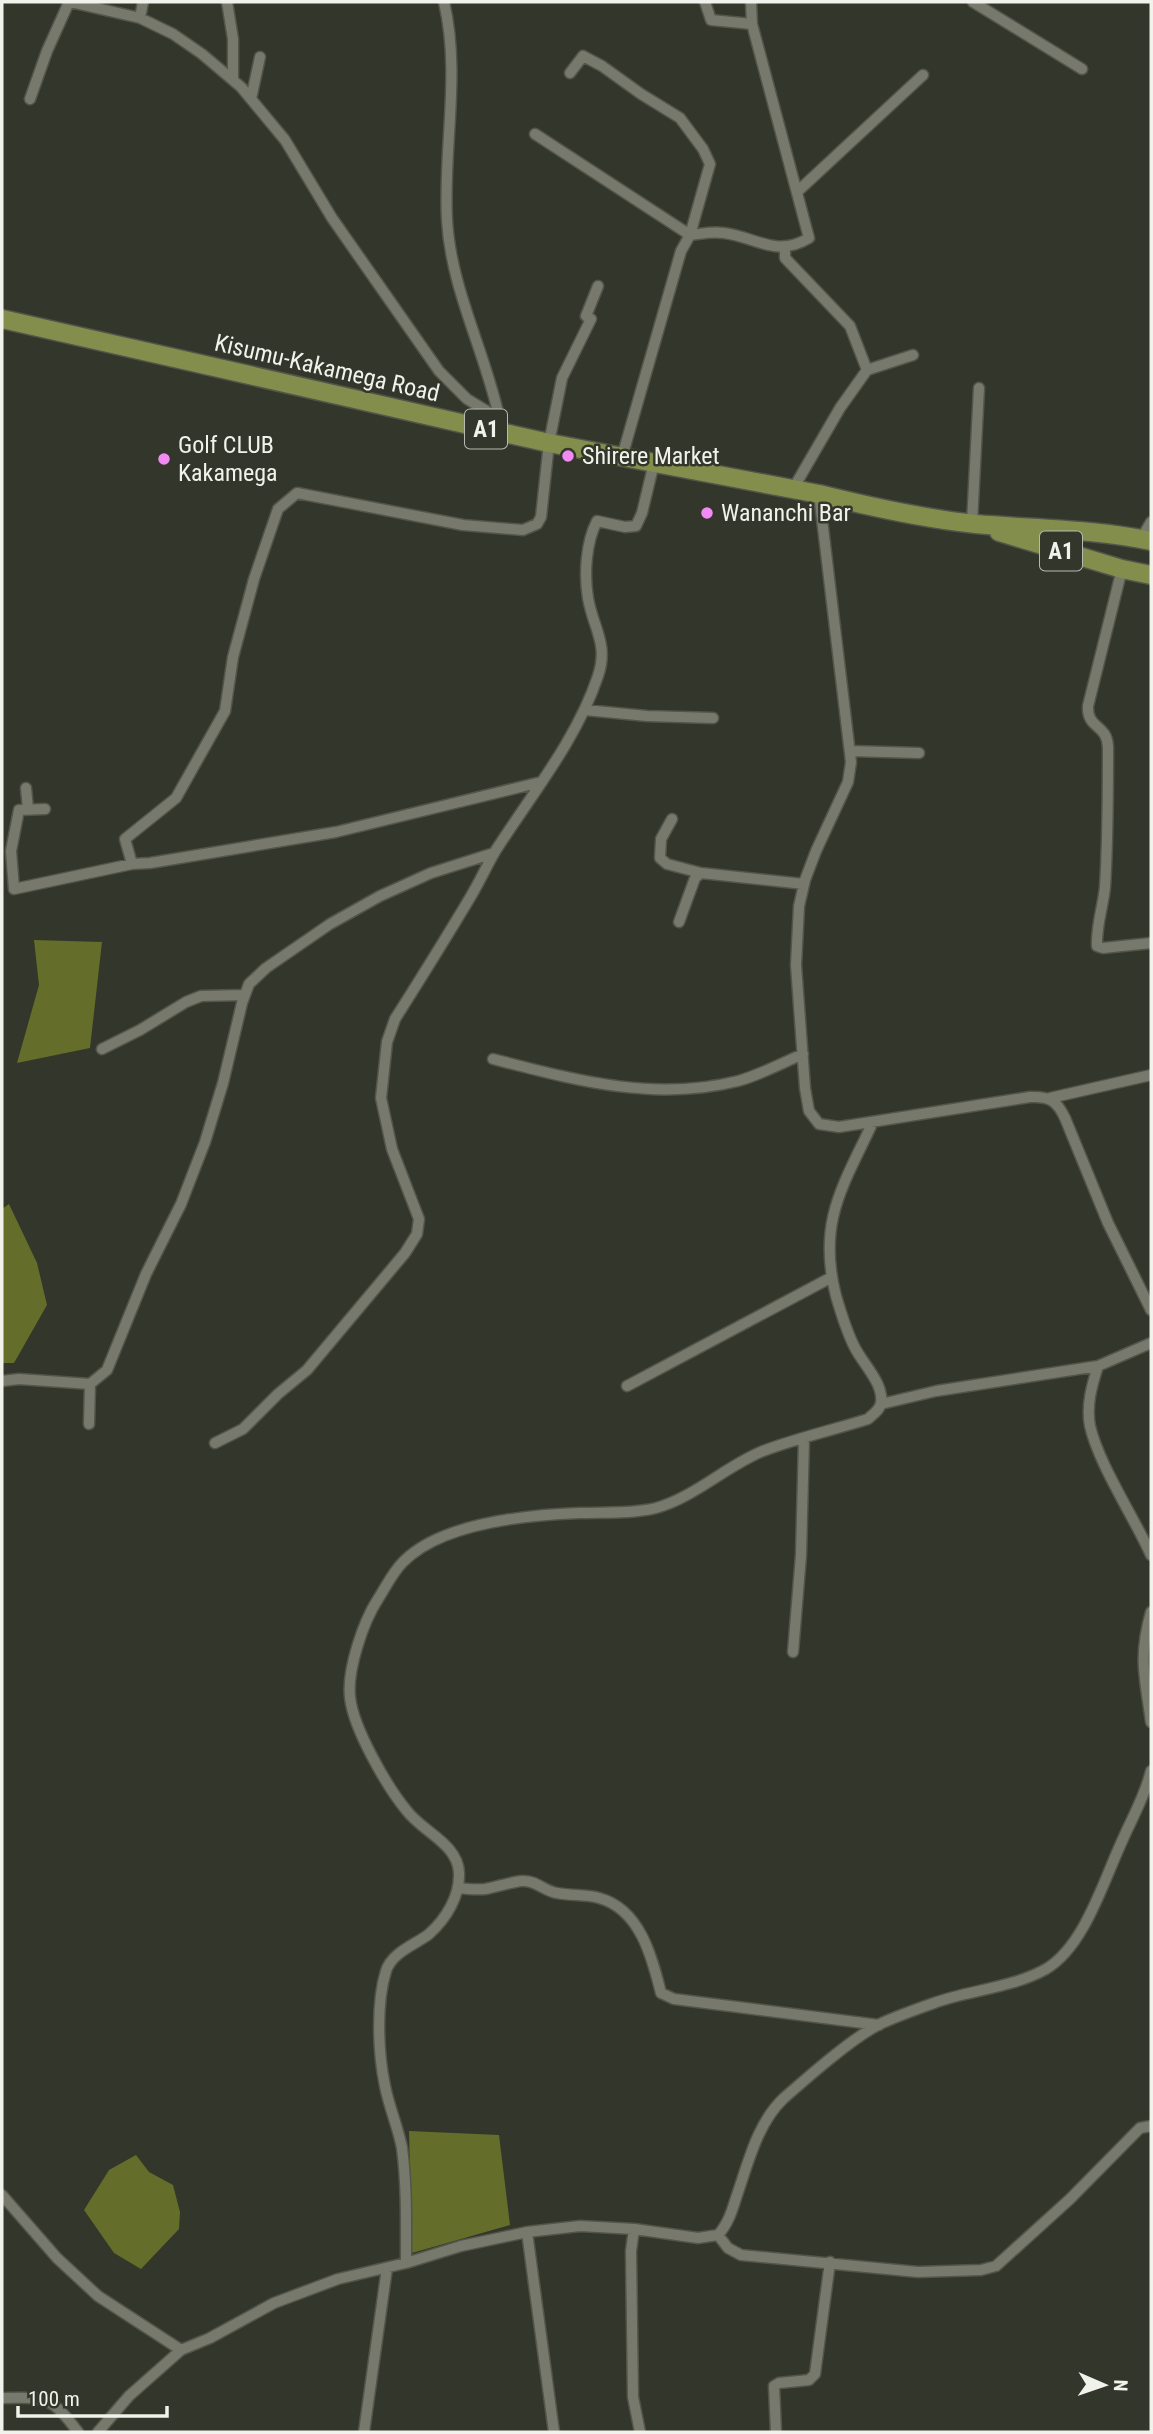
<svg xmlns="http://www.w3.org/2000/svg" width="1153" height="2434" viewBox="0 0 1153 2434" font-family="'Roboto Condensed',sans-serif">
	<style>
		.forest { fill: #646d29 }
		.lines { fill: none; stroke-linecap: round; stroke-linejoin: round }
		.street-casing { stroke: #53544a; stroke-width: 13 }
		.highway-casing { stroke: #53544a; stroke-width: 21 }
		.street { stroke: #76796c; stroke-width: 10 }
		.highway { stroke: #848e4c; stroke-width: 18 }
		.poi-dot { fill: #f28af3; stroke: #33362a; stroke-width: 2.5 }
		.labels { text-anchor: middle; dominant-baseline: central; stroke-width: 5; stroke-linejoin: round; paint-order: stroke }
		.shield { fill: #33362a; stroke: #b8bab1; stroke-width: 2 }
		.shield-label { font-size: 23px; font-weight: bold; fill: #f1f2eb }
		.street-label { font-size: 24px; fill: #f1f2eb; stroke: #33362a }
		.poi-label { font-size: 24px; fill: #f1f2eb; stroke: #33362a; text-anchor: start }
	</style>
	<rect width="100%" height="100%" fill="#33362a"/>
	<!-- forest -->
	<path class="forest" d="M34,940L102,942L90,1048L17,1063L39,985Z
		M9,1204L37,1263L47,1305L14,1363H2V1209Z
		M409,2131L499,2135L510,2225L412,2253Z
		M136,2155L149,2172L173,2185L180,2212L179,2229L141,2269L114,2253L84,2210L109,2170Z"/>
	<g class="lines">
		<defs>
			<path id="street" d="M70,2L140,18L173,34L202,54L241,87L285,140L332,218L439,371L467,399L500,419
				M227,2L233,39V80
				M444,2C461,74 443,147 447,220C451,290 486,353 500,421
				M751,2L752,24
				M973,2L1082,69
				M140,18L143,2
				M30,99L47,51L69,2
				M251,99L260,57
				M535,134L690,235L710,164L703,149L680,118L641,94L602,66L583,56L570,73
				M797,192L923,75
				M785,247V258L850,326L867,370
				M622,457L681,251L690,235C701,234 712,231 724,233C756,237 776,258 809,238L752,24L711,20L705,2
				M793,489L840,408L867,370L913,355
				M819,494L851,762L848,782L816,851L805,880L799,906L796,965L805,1088L809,1111L819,1124L839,1127L1030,1097C1050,1096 1057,1101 1065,1118L1108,1223L1151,1310
				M972,523L979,388
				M1141,539L1151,522
				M1122,569L1088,706C1087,730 1107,723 1108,747C1108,794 1108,840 1105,887C1103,907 1096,926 1097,946L1103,948L1151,943
				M585,710L647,716L713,718
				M851,751L919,753
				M541,782L336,832L150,863L132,864L125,839L176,798L225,711L233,657L254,579L278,509L297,493L463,525L523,530L537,524L541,517L549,443L562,378L591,319L586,316L598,286
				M26,788L28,809
				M45,809L19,810L11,851L14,889L132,864
				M672,819L661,839L660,858L667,864L701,873
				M679,922L695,878L701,873L804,884
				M102,1049L140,1030L186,1002L201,996L245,995
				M493,1059C575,1080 654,1102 738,1081C760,1075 782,1063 803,1054
				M1050,1098L1151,1075
				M1151,1343L1098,1366C1092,1385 1086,1405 1090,1426C1099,1465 1134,1517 1151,1555
				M2,1381L19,1379L90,1384
				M627,1386L832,1277
				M881,1404L936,1391L1098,1366
				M89,1424L90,1384L107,1370L146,1274L181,1204L205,1142L223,1083L242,1003L249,984L266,968L330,924L380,896L431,873L494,853
				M215,1443L243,1429L278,1394L307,1370L405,1253L417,1234L419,1219L392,1149L381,1098L387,1042L395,1019C421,978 446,938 471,896C480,881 487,865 496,850C532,794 577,739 598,676C609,644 593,628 588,598C584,574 586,542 597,521L625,527L636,526L642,513L654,463
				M1151,1612C1138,1658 1145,1677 1151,1722
				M793,1652L801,1555L804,1439
				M458,1888C467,1889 476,1890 485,1889C497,1887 510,1882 522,1881C536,1880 544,1891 557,1893C571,1896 585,1894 599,1898C640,1909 652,1957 661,1993L674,1999L879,2025
				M2,2195L57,2258L98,2296L181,2350
				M634,2229L631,2251L633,2397L640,2432
				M527,2232L554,2432
				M718,2235L728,2248L741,2255L918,2272L981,2270L996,2266L1070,2199L1140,2128L1151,2126
				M406,2263C406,2225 407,2186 402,2148C398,2127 389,2107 385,2086C378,2053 376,2003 386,1971C392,1952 415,1945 429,1934C446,1919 460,1896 459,1873C458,1844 423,1832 407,1811C387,1787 353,1728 350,1697C347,1670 363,1622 378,1599C386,1587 392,1573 403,1562C441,1523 527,1515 579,1513C603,1512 632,1514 656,1508C695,1497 726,1466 763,1451C797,1438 833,1430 868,1419C873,1414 880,1410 881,1403C884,1383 862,1363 854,1346C846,1330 841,1313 836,1296C817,1222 843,1186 873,1122
				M2,2398C46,2397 51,2396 78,2432
				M98,2432L129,2396L181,2350L210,2338L274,2303L338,2279L406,2263L461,2246L527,2232L580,2226L634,2229L698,2238L718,2235C728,2224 732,2211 736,2198C748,2164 757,2123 784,2098C808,2077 852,2038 880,2024C897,2016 917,2009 934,2003C970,1990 1012,1988 1046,1969C1085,1946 1104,1879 1123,1839C1133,1816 1145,1796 1151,1771
				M364,2432L387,2268
				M776,2432L774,2386L779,2383L809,2380L815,2374L830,2262"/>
			<path id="highway" d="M2,319L549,443L819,494C867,506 926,519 976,524C1034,529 1094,529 1151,541
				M999,532L1122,569L1151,575"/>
		</defs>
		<!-- street casing -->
		<use href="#street" class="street-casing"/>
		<!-- highway casing -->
		<use href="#highway" class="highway-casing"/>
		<!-- street -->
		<use href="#street" class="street"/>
		<!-- highway -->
		<use href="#highway" class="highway"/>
	</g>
	<!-- markers -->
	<g class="poi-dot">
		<circle cx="568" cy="456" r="7"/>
		<circle cx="164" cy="459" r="7"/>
		<circle cx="707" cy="513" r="7"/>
	</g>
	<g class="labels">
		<!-- shield labels -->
		<g class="shield">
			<rect x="465" y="409.5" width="42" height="39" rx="5"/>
			<rect x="1040" y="531.5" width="42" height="39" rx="5"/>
		</g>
		<g class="shield-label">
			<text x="486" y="429">A1</text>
			<text x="1061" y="551">A1</text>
		</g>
		<!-- street labels -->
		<g class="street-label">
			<text transform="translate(327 368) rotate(13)">Kisumu-Kakamega Road</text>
		</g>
		<!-- poi labels -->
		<g class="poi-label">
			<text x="178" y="445">Golf CLUB<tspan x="178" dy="28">Kakamega</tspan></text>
			<text x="582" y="456">Shirere Market</text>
			<text x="721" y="513">Wananchi Bar</text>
		</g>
	</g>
	<!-- border -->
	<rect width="1153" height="2434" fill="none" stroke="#f1f2eb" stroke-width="7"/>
	<!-- north arrow -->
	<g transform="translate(1104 2385) rotate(92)" stroke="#33362a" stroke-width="5" paint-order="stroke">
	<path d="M0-5L12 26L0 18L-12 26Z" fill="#f1f2eb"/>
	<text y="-10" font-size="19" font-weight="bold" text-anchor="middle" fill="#f1f2eb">N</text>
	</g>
	<!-- scale -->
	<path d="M18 2406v10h149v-10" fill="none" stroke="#f1f2eb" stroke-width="3.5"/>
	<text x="28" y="2406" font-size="21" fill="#f1f2eb" stroke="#33362a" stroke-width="5" paint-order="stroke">100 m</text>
</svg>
